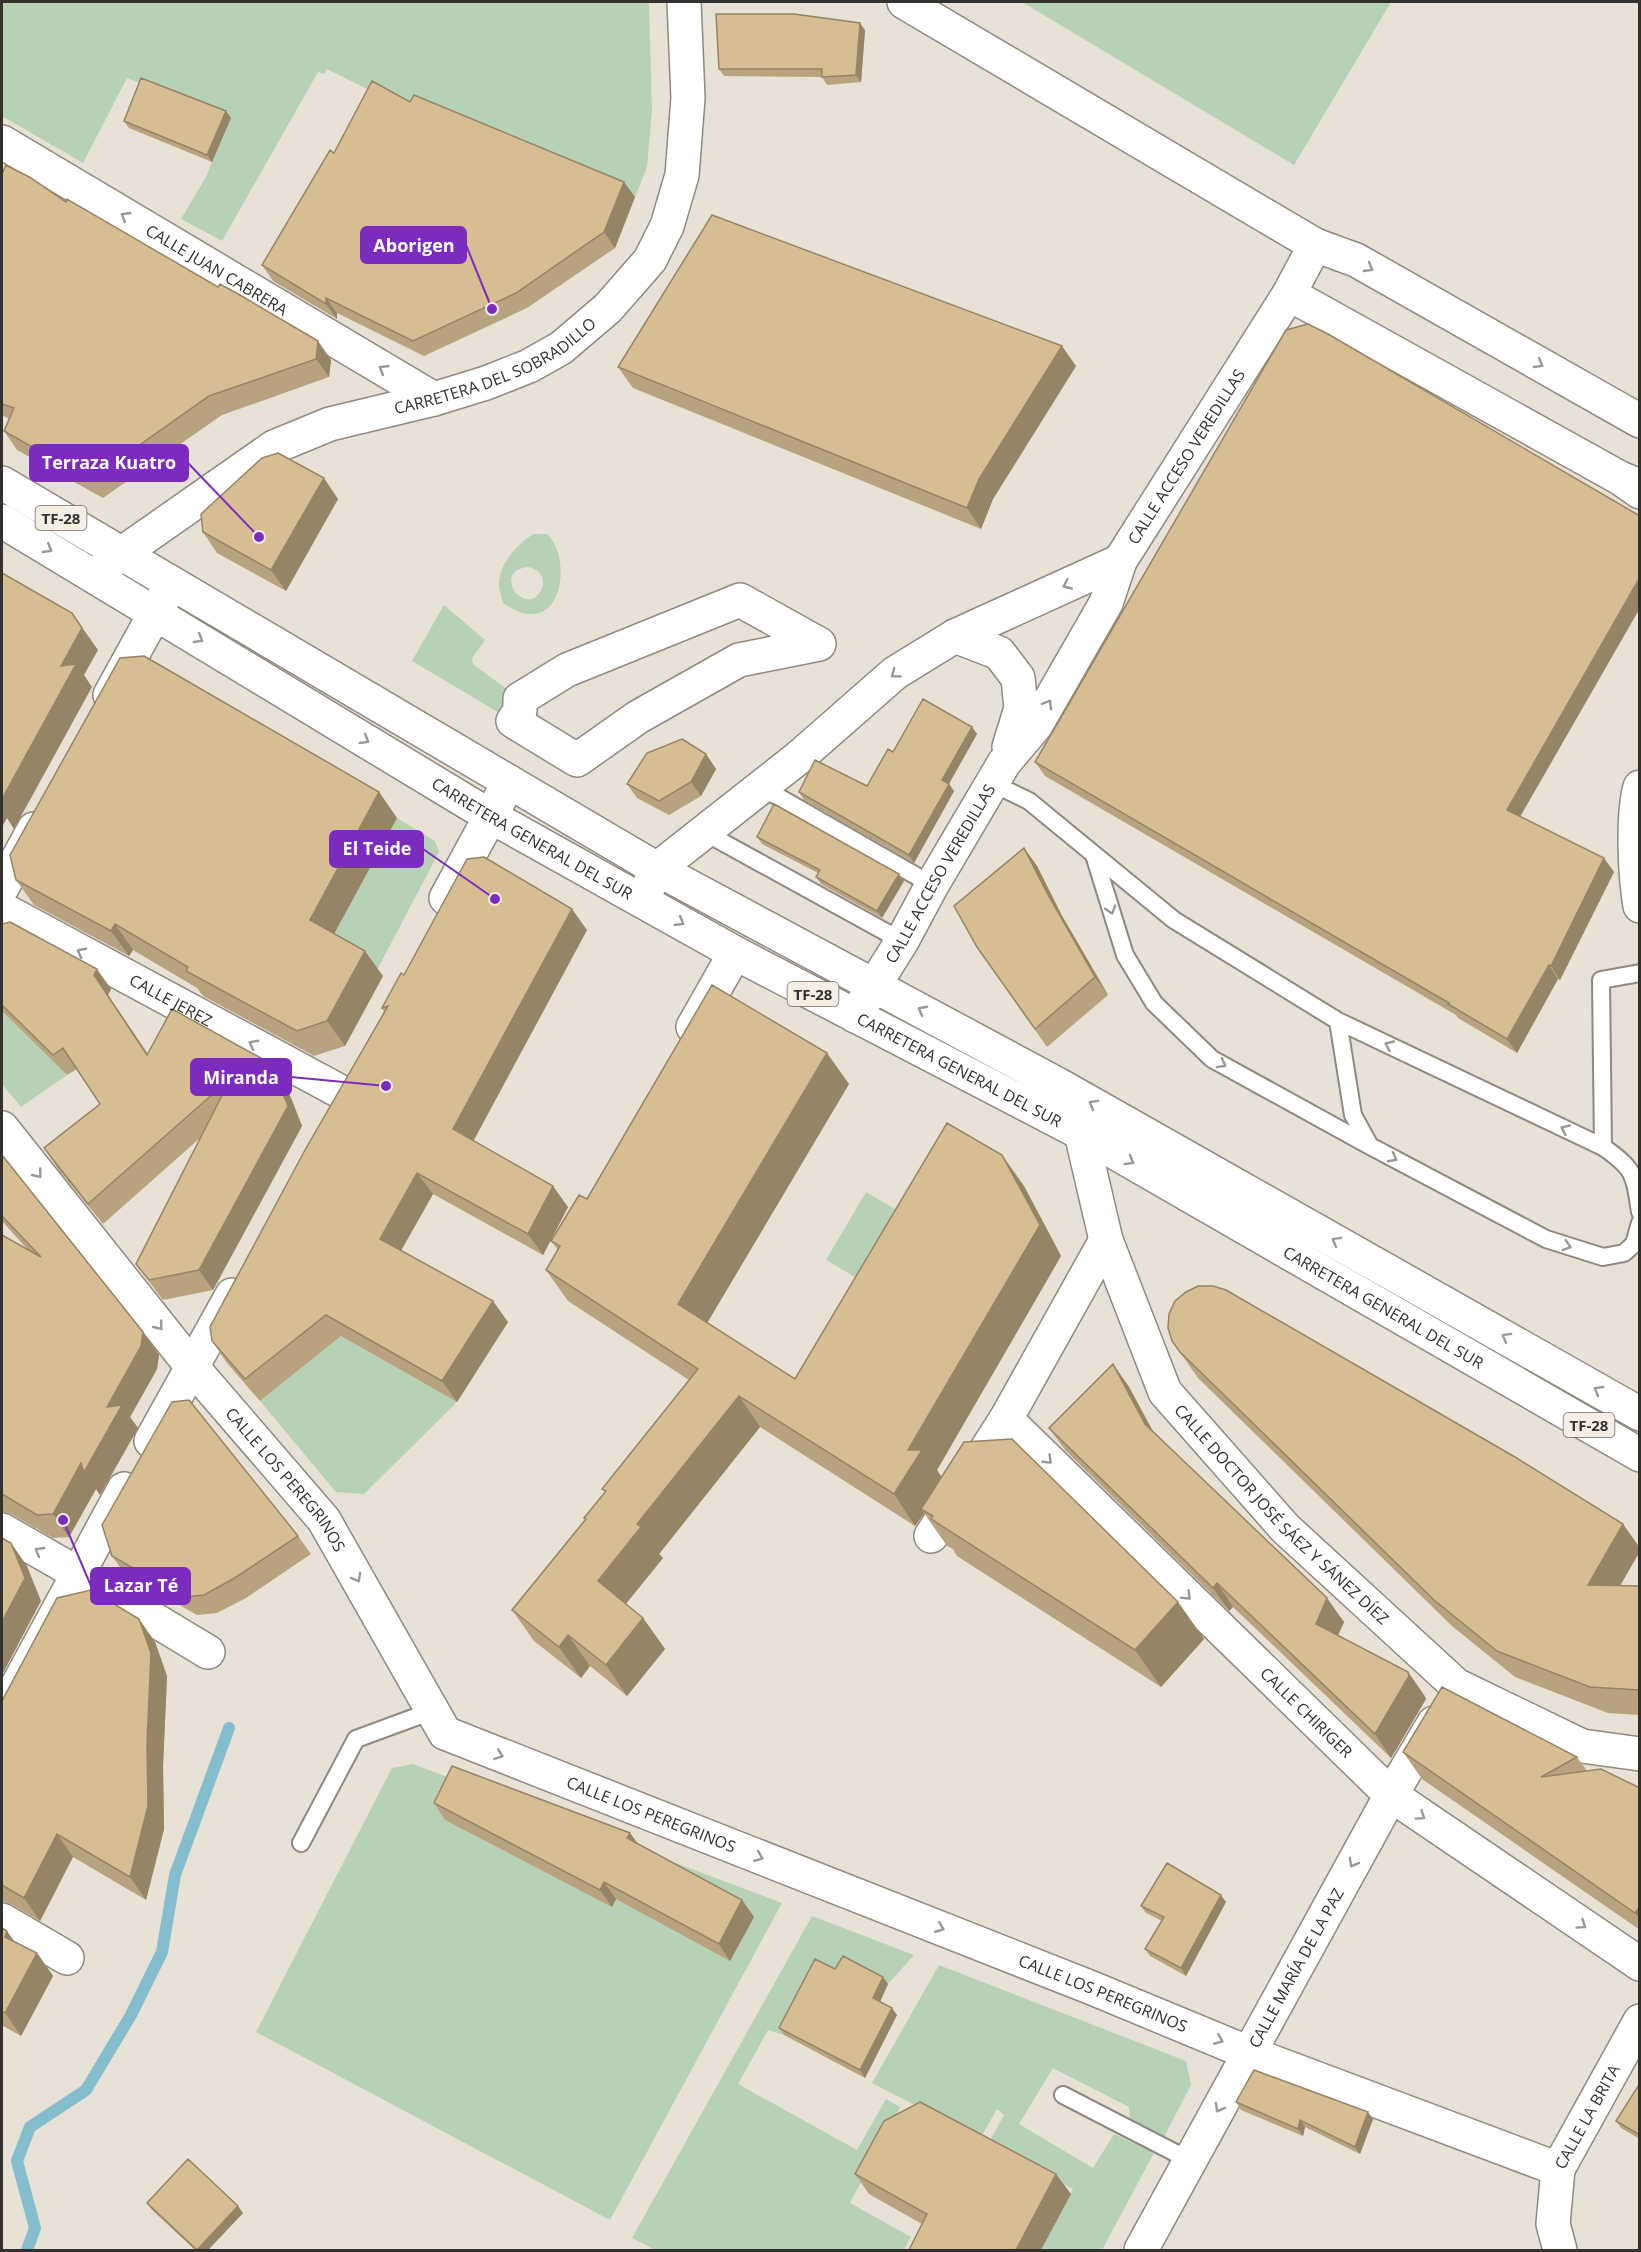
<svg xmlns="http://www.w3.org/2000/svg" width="1641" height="2252" viewBox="0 0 1641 2252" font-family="'Open Sans',sans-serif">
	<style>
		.green { fill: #b7d1b7; fill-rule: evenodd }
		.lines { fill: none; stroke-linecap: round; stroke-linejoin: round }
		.stream { stroke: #84bece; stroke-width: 12 }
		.lane-casing { stroke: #8f897f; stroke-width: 20 }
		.street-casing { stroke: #8f897f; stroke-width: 36 }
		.secondary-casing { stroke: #8f897f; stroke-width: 36 }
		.primary-casing { stroke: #8f897f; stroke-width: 36 }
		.highway-casing { stroke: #8f897f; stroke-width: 36 }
		.lane { stroke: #fff; stroke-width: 16 }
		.street { stroke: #fff; stroke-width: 33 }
		.secondary { stroke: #fff; stroke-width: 33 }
		.primary { stroke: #fff; stroke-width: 33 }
		.highway { stroke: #fff; stroke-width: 33 }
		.wall { fill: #b9a37e }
		.shaded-wall { fill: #968466 }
		.building { fill: #d7bd92; stroke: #968466; stroke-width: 1.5 }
		.oneway { stroke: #999896 }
		.labels { text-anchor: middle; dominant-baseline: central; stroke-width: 6; stroke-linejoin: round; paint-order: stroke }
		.shield { fill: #f4eee3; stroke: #6d6a64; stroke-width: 1.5 }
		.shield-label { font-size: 15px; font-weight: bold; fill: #33312d }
		.street-label { font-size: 16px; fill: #33312d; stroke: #f4eee3 }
		.leader { fill: none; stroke: #7b2cbf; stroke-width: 2 }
		.callout-dot { fill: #7b2cbf; stroke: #f4eee3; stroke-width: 2 }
		.callout { fill: #7b2cbf; stroke: #7b2cbf; stroke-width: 2 }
		.callout-label { font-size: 18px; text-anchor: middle; font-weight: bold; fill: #fff }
	</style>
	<rect width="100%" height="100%" fill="#e7e1d6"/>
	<!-- green -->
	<path class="green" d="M2,2H649L652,110L647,167L635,197L383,97L327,69L324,74L318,72L222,241L181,219L206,177L230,118L127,78L83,163L2,116Z
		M1022,2H1391L1294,165Z
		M533,534H547C574,558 562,645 503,603C502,597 499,590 499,584C500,562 517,545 533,534ZM528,567C540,569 548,581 540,592C524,617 491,571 528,567Z
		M444,605L485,640L472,658L473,664L520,699L513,721L412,661Z
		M397,818L435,841L439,852L376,972L328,945Z
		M2,1011L67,1075L21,1107L2,1084Z
		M866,1192L914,1220L875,1289L826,1260Z
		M341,1336L457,1402L364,1494L336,1492L260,1401Z
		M413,1764L782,1903L610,2220L256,2032L392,1768Z
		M812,1916L914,1955L888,1984L848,1963L840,1976L820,1966L784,2035L768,2030L738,2084L857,2150L886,2099L900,2107L850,2203L911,2237L904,2250H655L632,2238Z
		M939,1965L1186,2061L1191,2085L1164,2137L1130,2120L1129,2107L1053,2068L1019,2124L1093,2168L1114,2134L1154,2153L1102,2250H1041L1073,2189L988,2144L1004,2115L997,2109L980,2139L872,2083Z"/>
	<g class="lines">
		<!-- stream -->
		<path class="stream" d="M27,2250L35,2228L17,2161L30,2127L86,2090L131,2015L162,1952L175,1875L229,1728"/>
		<defs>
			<path id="lane" d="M992,783L1029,801L1174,920L1338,1021L1603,1147C1635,1169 1634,1174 1640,1212
				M761,787L932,885
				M704,832L902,941
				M1094,855L1125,955L1154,1003L1212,1059L1370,1146L1546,1239L1603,1257L1624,1253L1634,1244L1640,1223
				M1338,1021L1353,1115L1370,1146
				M1603,1147L1601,980L1640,973
				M301,1843L356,1739L432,1711
				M1063,2095L1191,2161"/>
			<g id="street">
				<path d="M904,2L1315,245L1356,260L1640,421"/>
				<path id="s1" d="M2,142L434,399"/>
				<path d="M1289,294L1620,478L1640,492"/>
				<path d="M740,600L819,644L739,660L638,717L577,760L513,721L520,711V699L567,670Z"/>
				<path d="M955,636L999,653L1018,678L1021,708L1009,747"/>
				<path d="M110,695L169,588"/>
				<path d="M1640,787C1632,816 1635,876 1640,906"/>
				<path d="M2,888L34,829"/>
				<path d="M446,898L509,782"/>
				<path d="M642,900L657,869L798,758L895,673L955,636L1120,561"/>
				<path id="s2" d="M2,909L341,1092"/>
				<path id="s3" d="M855,1016L902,941L932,885L1004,763L1036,725L1106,603L1120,561L1289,294L1315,245"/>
				<path d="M693,1027L735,953"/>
				<path id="s4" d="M2,1128L193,1368L324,1520L445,1733L1092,1988L1249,2053L1558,2169"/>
				<path id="s5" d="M1081,1133L1106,1240L1165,1392L1285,1528L1456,1685L1582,1746L1640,1754"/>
				<path id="s6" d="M1006,1419L1391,1795L1640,1964"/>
				<path d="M151,1441L232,1295"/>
				<path d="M2,1530L77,1573L208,1652"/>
				<path d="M931,1536L1006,1419L1106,1240"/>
				<path d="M2,1714L124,1489"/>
				<path d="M2,1920L67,1958"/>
				<path id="s7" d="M1141,2250L1391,1795L1434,1723"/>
				<path id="s8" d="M1560,2250L1553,2224L1558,2169L1640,2021"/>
			</g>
			<g id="secondary">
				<path id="s9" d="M101,571L121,554L274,447L330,424L434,399L486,383L529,366L561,348L608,308L650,260L667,226L682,175L688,98L684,2"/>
			</g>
			<g id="primary">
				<path d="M2,483L657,869L1059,1085L1640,1414"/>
				<path id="s10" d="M2,521L490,816L735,953L1081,1133L1640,1455"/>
			</g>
			<path id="highway" d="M1620,478L1640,486"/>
		</defs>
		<!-- lane casing -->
		<use href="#lane" class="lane-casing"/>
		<!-- street casing -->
		<use href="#street" class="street-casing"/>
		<!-- secondary casing -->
		<use href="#secondary" class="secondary-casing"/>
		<!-- primary casing -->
		<use href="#primary" class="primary-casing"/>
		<!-- highway casing -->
		<use href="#highway" class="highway-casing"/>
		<!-- lane -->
		<use href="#lane" class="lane"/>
		<!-- street -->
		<use href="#street" class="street"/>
		<!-- secondary -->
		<use href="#secondary" class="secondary"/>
		<!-- primary -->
		<use href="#primary" class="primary"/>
		<!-- highway -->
		<use href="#highway" class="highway"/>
	</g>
	<!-- wall -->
	<path class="wall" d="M865,30L861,82L827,85L822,77L724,76L719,69Z
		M410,102L624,182L635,197L615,248L527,308L424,356L337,313V319L273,281L262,265L334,153Z
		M226,111L231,118L212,162L129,128L124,121Z
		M2,174L66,202L331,360L329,377L222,415L103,498L17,450L4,431L9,419L2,415Z
		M1076,366L993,499L981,529L633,388L618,367Z
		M338,499L286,591L217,553L203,532Z
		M972,727L977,734L949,784L954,791L914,863L804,800L799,792L867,786L893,752Z
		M706,754L716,769L701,796L669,815L637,798L627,784Z
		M1035,762L1520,817L1614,872L1560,980L1558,979L1517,1053L1458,1018L1456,1015L1045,776Z
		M379,792L397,818L334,934L383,976L345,1046L314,1056L203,996L197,988L133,950L129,956L34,905L16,880Z
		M757,837L904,881L882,918L821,884L816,877L818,873L762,844Z
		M1024,848L1037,866L1061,914L1108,995L1047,1047L977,947Z
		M2,924L111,989L108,995L148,1054L270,1063L285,1083L302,1126L213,1290L163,1300L136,1264L200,1138L103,1224L58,1169L44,1148L100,1104L77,1069L67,1075L2,1011Z
		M587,930L473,1141L568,1207L543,1255L433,1194L401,1251L508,1322L457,1402L341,1336L260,1401L227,1363L212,1341L384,1012L382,1008L404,975Z
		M849,1084L707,1323L795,1379L1024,1186L1061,1256L937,1470L941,1477L1178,1602L1204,1639L1161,1687L957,1556L953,1549L947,1546L924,1513L915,1526L760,1427L659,1554L663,1558L626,1604L643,1618L665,1649L627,1696L590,1666L581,1678L534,1641L512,1610L585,1519L584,1518L605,1492L602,1489L689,1380L568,1301L546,1270L558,1250L551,1241L587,1199Z
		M2,1155L143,1332L159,1355L157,1369L130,1417L138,1428L100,1495L96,1489L69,1537L53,1538L11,1514L2,1512V1235L28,1250L2,1221Z
		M1172,1341L1640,1551L1620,1586H1640V1715L1608,1713L1515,1677L1452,1626L1198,1378Z
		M1113,1364L1129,1387L1153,1431L1344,1622L1338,1636L1408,1672L1424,1695L1426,1699L1391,1758L1233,1607L1229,1611L1066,1451L1049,1428Z
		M298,1536L311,1554L246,1598L217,1613L197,1615L125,1574L112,1556Z
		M139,1619L155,1642L167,1676L163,1766L164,1829L146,1900L73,1857L40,1921L11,1904L2,1901V1701Z
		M1403,1752L1577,1757L1587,1771L1640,1788V1930L1422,1779Z
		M434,1803L630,1833L638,1844L742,1900L754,1917L730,1961L616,1899L612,1907L445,1820Z
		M1226,1902L1186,1976L1150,1956L1145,1949L1162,1921L1146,1913L1141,1906Z
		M2,1928L15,1942L37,1953L53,1976L21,2036L3,2026L2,2029Z
		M835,1969L888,1984L880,2002L897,2015L865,2078L784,2035L779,2028Z
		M1640,2083V2139L1621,2128L1616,2121Z
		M1236,2102L1373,2119L1360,2154L1305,2127L1303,2136L1241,2110Z
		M855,2174L1071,2194L922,2224L869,2194Z
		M147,2203L243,2213L208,2250H195L152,2210Z"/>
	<!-- shaded-wall -->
	<path class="shaded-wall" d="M860,23L865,30L861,82L856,75Z
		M226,111L231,118L212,162L207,155Z
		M624,182L635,197L615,248L604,232Z
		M326,298L337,313V319L326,304Z
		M318,341L331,360L329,377L316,359Z
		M1062,346L1076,366L993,499L981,529L967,508L979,479Z
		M324,478L338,499L286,591L271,570Z
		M1640,577V608L1516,824L1507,810Z
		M72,613L98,650L84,675L92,687L14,829L7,818L2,827V799L61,666Z
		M972,727L977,734L947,787L942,780Z
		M706,754L716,769L701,796L691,782Z
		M949,784L954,791L914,863L909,855Z
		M379,792L397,818L328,945L310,920Z
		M1024,848L1037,866L1061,914L1108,995L1095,977L1048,895Z
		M1604,858L1614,872L1560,980L1551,966Z
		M899,874L904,881L882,918L877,911Z
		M572,909L587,930L468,1151L453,1129Z
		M115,924L133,950L129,956L111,931Z
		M365,951L383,976L345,1046L327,1021Z
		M1549,965L1558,979L1517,1053L1507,1039Z
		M97,969L111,989L108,995L162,1075L94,975Z
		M827,1053L849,1084L700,1335L678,1304Z
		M270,1063L285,1083L302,1126L213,1290L199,1270Z
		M1002,1155L1024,1186L1061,1256L937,1470L944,1481L921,1509L924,1513L915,1526L894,1494Z
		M417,1173L433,1194L395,1261L380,1239Z
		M553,1186L568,1207L543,1255L528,1234Z
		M493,1301L508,1322L457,1402L442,1381Z
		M143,1332L159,1355L157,1369L130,1417L138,1428L100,1495L96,1489L69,1537L53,1514L81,1463Z
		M1113,1364L1129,1387L1161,1447L1145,1424Z
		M739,1396L760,1427L659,1554L663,1558L619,1612L598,1581L637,1524Z
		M1623,1524L1640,1548V1551L1606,1610L1588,1585Z
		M11,1543L27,1566L41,1601L2,1675V1622Z
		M1217,1583L1233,1607L1229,1611L1213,1588Z
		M1327,1598L1344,1622L1332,1648L1316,1624Z
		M1178,1602L1204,1639L1161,1687L1135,1650Z
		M643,1618L665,1649L627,1696L606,1665Z
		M139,1619L155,1642L167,1676L163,1766L164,1829L146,1900L130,1877Z
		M568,1635L590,1666L581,1678L559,1647Z
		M1408,1672L1424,1695L1426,1699L1391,1758L1375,1734Z
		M630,1833L642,1850L627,1838Z
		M57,1834L73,1857L40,1921L24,1898Z
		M604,1882L616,1899L612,1907L600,1890Z
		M1221,1895L1226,1902L1186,1976L1181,1968Z
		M742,1900L754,1917L730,1961L719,1944Z
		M1640,1906V1919L1635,1913Z
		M7,1931L23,1954L5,1937Z
		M37,1953L53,1976L21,2036L5,2013Z
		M883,1977L888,1984L878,2006L873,1998Z
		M892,2008L897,2015L865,2078L860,2070Z
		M1368,2112L1373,2119L1360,2154L1355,2147Z
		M1300,2120L1305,2127L1303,2136L1298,2129Z
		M1056,2174L1071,2194L1041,2250H1016Z
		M238,2206L243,2213L208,2250H197Z"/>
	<!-- building -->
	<path class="building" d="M716,14H794L860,23L856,75L822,77V69H719Z
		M141,78L226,111L207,155L124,121Z
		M372,81L410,102L414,95L624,182L604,232L516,293L413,341L326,298V304L262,265L330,150L334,153Z
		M6,165L31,178L66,202L67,199L218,287L220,284L240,295L318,341L316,359L209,396L90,480L4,431L14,408L2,404V174Z
		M712,215L1062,346L979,479L967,508L618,367Z
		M1308,324L1328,334L1640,516V577L1507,810L1604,858L1551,966L1549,965L1507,1039L1448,1004L1449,1003L1035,762L1286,330Z
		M278,453L324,478L271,570L203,532L201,514L262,458Z
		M2,573L72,613L82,628L61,666L76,664L2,799Z
		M144,656L379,792L310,920L365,951L327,1021L297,1031L186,971L188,967L115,924L111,931L16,880L10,855L120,658Z
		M923,699L972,727L942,780L949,784L909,855L799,792L815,760L867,786L888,749L893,752Z
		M682,739L706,754L691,782L659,801L627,784L647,753Z
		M774,804L899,874L877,911L816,877L820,870L757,837Z
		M1024,848L1048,895L1095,977L1035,1029L977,947L954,906Z
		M484,857L572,909L453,1129L553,1186L528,1234L417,1173L380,1239L493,1301L442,1381L326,1315L245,1379L212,1341L210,1327L305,1150L388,1006L382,1008L401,973L404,975L467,859Z
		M10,922L97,969L94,975L147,1055L172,1009L270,1063L288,1106L199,1270L149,1280L136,1264L231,1078L88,1204L44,1148L100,1104L63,1048L53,1055L2,1005V924Z
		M712,985L827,1053L678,1304L795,1379L947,1123L1002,1155L1040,1225L908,1450H922L894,1494L739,1396L637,1524L641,1527L598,1581L643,1618L606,1665L568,1635L559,1647L512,1610L586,1519L584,1518L606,1491L602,1489L698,1369L546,1270L560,1246L551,1241L579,1195L587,1199Z
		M2,1155L143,1332L141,1346L107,1407L122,1405L84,1472L81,1463L53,1514L37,1515L2,1494V1235L41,1257L2,1216Z
		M1198,1286H1213L1226,1290L1515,1457L1623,1524L1588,1585L1640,1586V1690L1590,1687L1497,1651L1434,1600L1180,1352L1172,1341L1168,1328L1169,1314L1175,1301L1186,1292Z
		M1113,1364L1145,1424L1327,1598L1316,1624L1408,1672L1409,1676L1375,1734L1217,1583L1213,1588L1049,1428Z
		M189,1400L298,1536L233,1579L204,1595L184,1597L112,1556L102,1525L172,1402Z
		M1012,1439L1178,1602L1135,1650L931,1519L933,1516L921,1509L964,1442Z
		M2,1538L11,1543L25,1578L2,1622Z
		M91,1590L139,1619L151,1653L147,1743L148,1806L130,1877L57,1834L24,1898L2,1885V1701L57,1598Z
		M1442,1687L1577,1757L1541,1777L1601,1769L1640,1788V1906L1635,1913L1403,1752Z
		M452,1766L630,1833L627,1838L742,1900L719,1944L604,1882L600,1890L434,1803Z
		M1167,1863L1221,1895L1181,1968L1145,1949L1164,1917L1141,1906Z
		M2,1928L7,1931L5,1937L37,1953L5,2013L2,2011Z
		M843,1956L883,1977L873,1998L892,2008L860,2070L779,2028L815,1959L835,1969Z
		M1254,2070L1368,2112L1355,2147L1300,2120L1298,2129L1236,2102Z
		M1640,2083V2135L1616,2121Z
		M920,2102L1056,2174L1016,2250H909L927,2214L855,2174L884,2121Z
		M188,2159L238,2206L197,2250L147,2203Z"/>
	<!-- one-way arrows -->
	<defs><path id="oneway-chevron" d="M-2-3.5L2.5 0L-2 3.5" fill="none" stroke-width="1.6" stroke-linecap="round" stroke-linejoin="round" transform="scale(1.5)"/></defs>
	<g class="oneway">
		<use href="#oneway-chevron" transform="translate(125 216) rotate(-149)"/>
		<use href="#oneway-chevron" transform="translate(1369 268) rotate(30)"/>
		<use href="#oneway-chevron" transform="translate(1539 364) rotate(30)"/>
		<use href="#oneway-chevron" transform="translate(383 369) rotate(-149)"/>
		<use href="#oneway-chevron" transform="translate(48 549) rotate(31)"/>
		<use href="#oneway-chevron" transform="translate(1067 585) rotate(155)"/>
		<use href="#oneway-chevron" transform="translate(199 639) rotate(31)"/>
		<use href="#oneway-chevron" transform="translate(895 674) rotate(143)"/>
		<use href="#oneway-chevron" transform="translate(1048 704) rotate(-60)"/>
		<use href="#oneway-chevron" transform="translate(365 740) rotate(31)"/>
		<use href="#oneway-chevron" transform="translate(1111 910) rotate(73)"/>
		<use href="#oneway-chevron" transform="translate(680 922) rotate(30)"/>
		<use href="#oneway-chevron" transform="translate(81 952) rotate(-152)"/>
		<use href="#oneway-chevron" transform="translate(922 1010) rotate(-152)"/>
		<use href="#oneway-chevron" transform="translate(253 1044) rotate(-152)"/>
		<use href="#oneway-chevron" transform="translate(1389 1045) rotate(-155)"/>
		<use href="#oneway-chevron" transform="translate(1222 1064) rotate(29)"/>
		<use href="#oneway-chevron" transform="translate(1093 1104) rotate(-151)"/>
		<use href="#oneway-chevron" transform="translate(1565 1129) rotate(-155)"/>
		<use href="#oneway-chevron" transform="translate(1393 1158) rotate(28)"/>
		<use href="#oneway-chevron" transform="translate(1130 1161) rotate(30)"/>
		<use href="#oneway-chevron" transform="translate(38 1174) rotate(51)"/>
		<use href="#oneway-chevron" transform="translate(1336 1241) rotate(-151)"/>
		<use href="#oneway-chevron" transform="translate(1567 1246) rotate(18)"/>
		<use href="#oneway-chevron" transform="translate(159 1326) rotate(51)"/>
		<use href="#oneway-chevron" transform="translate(1506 1337) rotate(-151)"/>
		<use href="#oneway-chevron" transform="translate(1598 1390) rotate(-150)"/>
		<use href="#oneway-chevron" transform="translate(1048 1460) rotate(44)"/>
		<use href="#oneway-chevron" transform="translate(39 1551) rotate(-150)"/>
		<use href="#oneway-chevron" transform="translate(357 1578) rotate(61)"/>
		<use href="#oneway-chevron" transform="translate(1187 1596) rotate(44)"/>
		<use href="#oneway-chevron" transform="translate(499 1755) rotate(21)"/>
		<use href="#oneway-chevron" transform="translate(1421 1816) rotate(34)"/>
		<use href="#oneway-chevron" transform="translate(759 1857) rotate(21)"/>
		<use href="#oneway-chevron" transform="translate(1353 1863) rotate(119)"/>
		<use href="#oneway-chevron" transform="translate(1582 1925) rotate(34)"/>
		<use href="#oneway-chevron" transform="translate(940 1928) rotate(22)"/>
		<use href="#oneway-chevron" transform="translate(1219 2040) rotate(22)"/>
		<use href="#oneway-chevron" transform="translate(1219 2108) rotate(119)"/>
	</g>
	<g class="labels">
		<!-- shield labels -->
		<g class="shield">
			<rect x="35.5" y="506" width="51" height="24" rx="4.5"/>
			<rect x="787.5" y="982" width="51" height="24" rx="4.5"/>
			<rect x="1563.5" y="1413" width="51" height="24" rx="4.5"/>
		</g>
		<g class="shield-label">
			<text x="61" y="518">TF-28</text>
			<text x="813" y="994">TF-28</text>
			<text x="1589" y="1425">TF-28</text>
		</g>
		<!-- street labels -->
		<g class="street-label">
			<text stroke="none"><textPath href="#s1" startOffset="250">CALLE JUAN CABRERA</textPath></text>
			<text stroke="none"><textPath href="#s9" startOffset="450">CARRETERA DEL SOBRADILLO</textPath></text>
			<text stroke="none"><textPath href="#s3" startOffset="652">CALLE ACCESO VEREDILLAS</textPath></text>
			<text stroke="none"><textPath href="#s10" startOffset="618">CARRETERA GENERAL DEL SUR</textPath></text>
			<text stroke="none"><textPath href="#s3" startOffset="166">CALLE ACCESO VEREDILLAS</textPath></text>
			<text stroke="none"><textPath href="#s2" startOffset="192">CALLE JEREZ</textPath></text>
			<text stroke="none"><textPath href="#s10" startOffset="1104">CARRETERA GENERAL DEL SUR</textPath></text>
			<text stroke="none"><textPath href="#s10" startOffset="1590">CARRETERA GENERAL DEL SUR</textPath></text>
			<text stroke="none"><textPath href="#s4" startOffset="452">CALLE LOS PEREGRINOS</textPath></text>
			<text stroke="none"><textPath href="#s5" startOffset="442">CALLE DOCTOR JOSÉ SÁEZ Y SÁNEZ DÍEZ</textPath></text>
			<text stroke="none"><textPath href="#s6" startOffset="420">CALLE CHIRIGER</textPath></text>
			<text stroke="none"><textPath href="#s4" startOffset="974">CALLE LOS PEREGRINOS</textPath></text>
			<text stroke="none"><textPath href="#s7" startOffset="322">CALLE MARÍA DE LA PAZ</textPath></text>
			<text stroke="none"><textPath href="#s4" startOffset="1460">CALLE LOS PEREGRINOS</textPath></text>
			<text stroke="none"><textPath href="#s8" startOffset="142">CALLE LA BRITA</textPath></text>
		</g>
	</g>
	<!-- callouts -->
	<path class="leader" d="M492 309L466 245M259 537L188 463M495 899L423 849M386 1086L291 1077M63 1520L91 1586"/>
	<g class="callout-dot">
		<circle cx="492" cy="309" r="6"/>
		<circle cx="259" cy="537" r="6"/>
		<circle cx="495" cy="899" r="6"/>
		<circle cx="386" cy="1086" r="6"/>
		<circle cx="63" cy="1520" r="6"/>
	</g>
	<g class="callout">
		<rect x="361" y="227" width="105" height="36" rx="6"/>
		<rect x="30" y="445" width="158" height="36" rx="6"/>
		<rect x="330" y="831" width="93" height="36" rx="6"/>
		<rect x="191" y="1059" width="100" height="36" rx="6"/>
		<rect x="91" y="1568" width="99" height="36" rx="6"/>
	</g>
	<g class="callout-label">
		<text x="414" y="252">Aborigen</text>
		<text x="109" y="469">Terraza Kuatro</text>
		<text x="377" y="855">El Teide</text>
		<text x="241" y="1084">Miranda</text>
		<text x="141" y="1592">Lazar Té</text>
	</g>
	<!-- border -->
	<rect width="1641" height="2252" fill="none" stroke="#33312d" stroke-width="6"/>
</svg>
